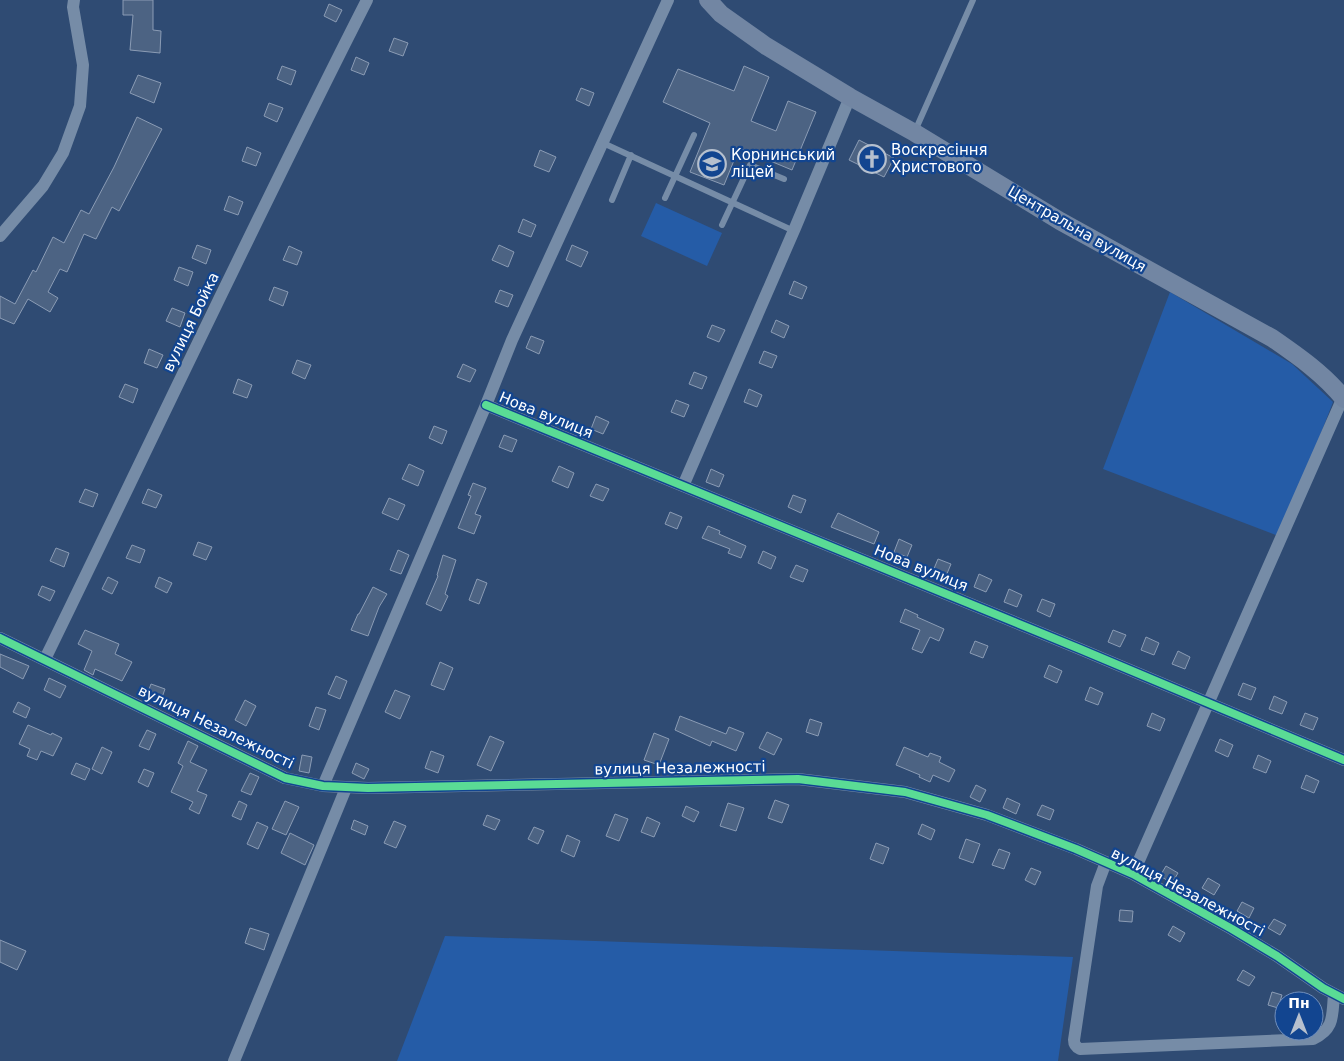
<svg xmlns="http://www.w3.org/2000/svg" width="1344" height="1061" viewBox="0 0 1344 1061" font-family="'DejaVu Sans',sans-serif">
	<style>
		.green { fill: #255ca7 }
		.building { fill: #4c6383; stroke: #8b9cb5 }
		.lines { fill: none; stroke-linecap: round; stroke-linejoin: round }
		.lane { stroke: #768ca7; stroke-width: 6 }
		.street { stroke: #768ca7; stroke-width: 12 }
		.secondary { stroke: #7286a3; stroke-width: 18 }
		.cycleway-casing { stroke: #124590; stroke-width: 11 }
		.cycleway { stroke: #5adb95; stroke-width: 8 }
		.labels { text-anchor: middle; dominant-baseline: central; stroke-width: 4.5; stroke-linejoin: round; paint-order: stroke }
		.poi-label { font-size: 15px; fill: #fff; stroke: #124590; text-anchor: start }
		.street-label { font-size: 15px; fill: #fff; stroke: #124590 }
	</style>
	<rect width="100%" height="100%" fill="#2f4b73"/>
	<!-- green -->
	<path class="green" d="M656,203L722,233L707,266L641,236Z
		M1170,292L1292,364L1333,402L1281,537L1103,469Z
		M445,936L1073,957L1058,1061H397Z"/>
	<!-- building -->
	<path class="building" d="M123,0H153V30L161,31L160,53L130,50L133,15H123Z
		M329,4L342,10L336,22L324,16Z
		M394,38L408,43L403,56L389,51Z
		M356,57L369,63L364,75L351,70Z
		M282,66L296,71L291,85L277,79Z
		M744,66L769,77L751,121L776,131L788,101L816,112L792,170L739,148L724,185L690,172L710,123L663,102L678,69L734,91Z
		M138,75L161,83L154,103L130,93Z
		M581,88L594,93L589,106L576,100Z
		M269,103L283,108L277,122L264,116Z
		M137,117L162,129L119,211L112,207L96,239L84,234L67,272L60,269L48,292L58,298L50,312L28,299L14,324L0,318V296L15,304L33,270L36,272L53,237L64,243L81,210L89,214L114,167Z
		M859,140L894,158L884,177L849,160Z
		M247,147L261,153L256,166L242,161Z
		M540,150L556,157L549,172L534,166Z
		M229,196L243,202L238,215L224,210Z
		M523,219L536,225L531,237L518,232Z
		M197,245L211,250L206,264L192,258Z
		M499,245L514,252L508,267L492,260Z
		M572,245L588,252L581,267L566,260Z
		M289,246L302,252L297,265L283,260Z
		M179,267L193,272L188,286L174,280Z
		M794,281L807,287L802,299L789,294Z
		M274,287L288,292L283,306L269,300Z
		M500,290L513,295L508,307L495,302Z
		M172,308L185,313L180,327L166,321Z
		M776,320L789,326L784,338L771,332Z
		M712,325L725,330L719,342L707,337Z
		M531,336L544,341L539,354L526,348Z
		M149,349L163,355L157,368L144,363Z
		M764,351L777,356L772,368L759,363Z
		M297,360L311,365L305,379L292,373Z
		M463,364L476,370L470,382L457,377Z
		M694,372L707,377L702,389L689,384Z
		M238,379L252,385L247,398L233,393Z
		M125,384L138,389L133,403L119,397Z
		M749,389L762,395L757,407L744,402Z
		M676,400L689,405L684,417L671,412Z
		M596,416L609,422L603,434L591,429Z
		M434,426L447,431L442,444L429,438Z
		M504,435L517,440L512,452L499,447Z
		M409,464L424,471L418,486L402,479Z
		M559,466L574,473L568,488L552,481Z
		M711,469L724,475L719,487L706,482Z
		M473,483L486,488L475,514L481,516L474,534L458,528L471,496L468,495Z
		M596,484L609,489L603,501L590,496Z
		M85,489L98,494L93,507L79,502Z
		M148,489L162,495L156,508L142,503Z
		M793,495L806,500L801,513L788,507Z
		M389,498L405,505L398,520L382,513Z
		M670,512L682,517L677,529L665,524Z
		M838,513L879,532L874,544L831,527Z
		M708,526L720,531L719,534L746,546L741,558L728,553L730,549L702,538Z
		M899,539L912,545L907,557L894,552Z
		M198,542L212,547L206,560L193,555Z
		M132,545L145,550L140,563L126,558Z
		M56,548L69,553L64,567L50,561Z
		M398,550L409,555L401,574L390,570Z
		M763,551L776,557L771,569L758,563Z
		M443,555L456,560L445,594L448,596L441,611L426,604L438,576L437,575Z
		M938,559L951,564L946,576L933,571Z
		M796,565L808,570L803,582L790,577Z
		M979,574L992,580L986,592L974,587Z
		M108,577L118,582L112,594L102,589Z
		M159,577L172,583L167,593L155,587Z
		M477,579L487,583L479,604L469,600Z
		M42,586L55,591L50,601L38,595Z
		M373,587L387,594L379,607L368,636L351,630L358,614H359Z
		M1009,589L1022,595L1017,607L1004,602Z
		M1042,599L1055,604L1050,617L1037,611Z
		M905,609L918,615L917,617L944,629L939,641L930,637L922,653L912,649L920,630L900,622Z
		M85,630L119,644L115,654L132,662L122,681L95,669L93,675L84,670L92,651L78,644Z
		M1113,630L1126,635L1120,647L1108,642Z
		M1146,637L1159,643L1154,655L1141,650Z
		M975,641L988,646L983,658L970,653Z
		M1178,651L1190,657L1185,669L1172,664Z
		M0,654L29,666L23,679L0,667Z
		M440,662L453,668L444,690L431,685Z
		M1049,665L1062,671L1057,683L1044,677Z
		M336,676L347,681L340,699L328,694Z
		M49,678L66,686L60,698L44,690Z
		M1243,683L1256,688L1251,700L1238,695Z
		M151,684L165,689L160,703L146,697Z
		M1090,687L1103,693L1098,705L1085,700Z
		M395,690L410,696L400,719L385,712Z
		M1274,696L1287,702L1282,714L1269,709Z
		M245,700L256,706L246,726L235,720Z
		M18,702L30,708L26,718L13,712Z
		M316,707L326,710L319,730L309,726Z
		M1152,713L1165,719L1160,731L1147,726Z
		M1305,713L1318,718L1313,730L1300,725Z
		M680,716L726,734L729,727L744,733L736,751L712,741L710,746L675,730Z
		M810,719L822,723L818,736L806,732Z
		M28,725L51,735L52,733L62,738L53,756L41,751L37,760L27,756L30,749L19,744Z
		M147,730L156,734L149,750L139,746Z
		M767,732L782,739L774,755L759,748Z
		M654,733L669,739L659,765L644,760Z
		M490,736L504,742L491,771L477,765Z
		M1220,739L1233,745L1228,757L1215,751Z
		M188,741L198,746L190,762L207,770L197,791L207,795L199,814L189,809L193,802L171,792L183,766L178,763Z
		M102,747L112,752L102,774L92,769Z
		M904,747L928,757L930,753L941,757L939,762L955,770L949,782L933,775L930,782L919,777L920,775L896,765Z
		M431,751L444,756L438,773L425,768Z
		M302,755L312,757L309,773L299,771Z
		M1258,755L1271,761L1266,773L1253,768Z
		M76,763L90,769L85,780L71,774Z
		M356,763L369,769L364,779L352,773Z
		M144,769L154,773L148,787L138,782Z
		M250,773L259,777L251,795L241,791Z
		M1306,775L1319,781L1314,793L1301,788Z
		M976,785L986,790L980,802L970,797Z
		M1007,798L1020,804L1016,814L1003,808Z
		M775,800L789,805L782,823L768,818Z
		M239,801L247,805L241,820L232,816Z
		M285,801L299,807L286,835L272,829Z
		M728,803L744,808L736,831L720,826Z
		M1042,805L1054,810L1050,820L1037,815Z
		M686,806L699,812L694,822L682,816Z
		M615,814L628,819L619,841L606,836Z
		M487,815L500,820L495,830L483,825Z
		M647,817L660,823L654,837L641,832Z
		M354,820L368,826L365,835L351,829Z
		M394,821L406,826L396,848L384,843Z
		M257,822L268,827L258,849L247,844Z
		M922,824L935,830L931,840L918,834Z
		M534,827L544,831L538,844L528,839Z
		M290,833L314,845L305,865L281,853Z
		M567,835L580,841L574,857L561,851Z
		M966,839L980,844L973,863L959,858Z
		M876,843L889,848L883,864L870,859Z
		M999,849L1010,853L1004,869L992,865Z
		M1166,866L1178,873L1172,883L1160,876Z
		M1031,868L1041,872L1035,885L1025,880Z
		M1208,878L1220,885L1214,895L1202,888Z
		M1242,902L1254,908L1249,918L1237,911Z
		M1120,910L1133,911L1132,922L1119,921Z
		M1274,919L1286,925L1280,935L1268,928Z
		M1173,926L1185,933L1180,942L1168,935Z
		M250,928L269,934L264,950L245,943Z
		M0,940L26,951L17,970L0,962Z
		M1243,970L1255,977L1249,986L1237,980Z
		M1272,992L1282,995L1278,1008L1268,1005Z"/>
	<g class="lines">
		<!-- lane -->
		<path class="lane" d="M915,131L973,0
			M603,143L794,231
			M665,198L694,135
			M612,200L631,155
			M722,225L750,165L784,179"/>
		<!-- street -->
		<path class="street" d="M0,236L43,186L63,153L80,106L83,65L73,7L74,0
			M486,405L1080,649L1344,760
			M683,486L795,228L850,97
			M0,638L285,778L323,786L368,788L798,779L905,792L987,815L1076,849L1133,874L1232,929L1277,956L1323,988L1344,999
			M45,659C152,440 256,218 367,0
			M323,786L486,405L512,340L668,0
			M1106,862L1097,886L1074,1040C1074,1045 1076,1047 1080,1049L1313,1039C1335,1029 1332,1015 1334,994
			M1133,874L1344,395
			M234,1061L346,788"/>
		<!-- secondary -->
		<path class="secondary" d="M708,0L721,14L766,46L850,97L915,133L1060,221L1272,338C1298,356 1324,374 1344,399"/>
		<defs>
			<path id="cycleway" d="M486,405L1080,649L1344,760
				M0,638L285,778L323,786L368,788L798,779L905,792L987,815L1076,849L1133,874L1232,929L1277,956L1323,988L1344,999"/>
		</defs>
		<!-- cycleway casing -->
		<use href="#cycleway" class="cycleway-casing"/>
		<!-- cycleway -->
		<use href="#cycleway" class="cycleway"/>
	</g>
	<!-- icons -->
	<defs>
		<symbol id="church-ring" viewBox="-11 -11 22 22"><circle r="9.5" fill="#124590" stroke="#b6c0ce" stroke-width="1.5"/><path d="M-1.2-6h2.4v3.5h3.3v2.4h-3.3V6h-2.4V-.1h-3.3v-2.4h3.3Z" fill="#b6c0ce"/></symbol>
		<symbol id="school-ring" viewBox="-11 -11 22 22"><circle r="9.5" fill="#124590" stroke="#b6c0ce" stroke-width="1.5"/><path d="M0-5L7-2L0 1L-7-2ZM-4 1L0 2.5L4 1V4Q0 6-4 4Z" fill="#b6c0ce"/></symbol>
	</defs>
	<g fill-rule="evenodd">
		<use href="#church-ring" x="856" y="143" width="32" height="32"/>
		<use href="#school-ring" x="696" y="148" width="32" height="32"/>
	</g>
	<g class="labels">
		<!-- poi labels -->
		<g class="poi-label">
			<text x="891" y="150">Воскресіння<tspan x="891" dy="17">Христового</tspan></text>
			<text x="731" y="155">Корнинський<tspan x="731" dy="17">ліцей</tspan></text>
		</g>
		<!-- street labels -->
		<g class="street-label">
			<text transform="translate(1077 229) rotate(30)">Центральна вулиця</text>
			<text transform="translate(191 322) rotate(-64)">вулиця Бойка</text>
			<text transform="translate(546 415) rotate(22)">Нова вулиця</text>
			<text transform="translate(921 568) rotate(22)">Нова вулиця</text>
			<text transform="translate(216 727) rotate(26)">вулиця Незалежності</text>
			<text transform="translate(680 768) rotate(-1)">вулиця Незалежності</text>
			<text transform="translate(1188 892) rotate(28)">вулиця Незалежності</text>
		</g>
	</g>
	<!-- north arrow -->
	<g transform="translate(1299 1016)"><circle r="24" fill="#124590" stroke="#718fbc"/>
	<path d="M0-4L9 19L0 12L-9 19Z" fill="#b6c0ce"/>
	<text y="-8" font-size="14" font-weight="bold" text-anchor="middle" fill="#ffffff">Пн</text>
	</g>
</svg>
